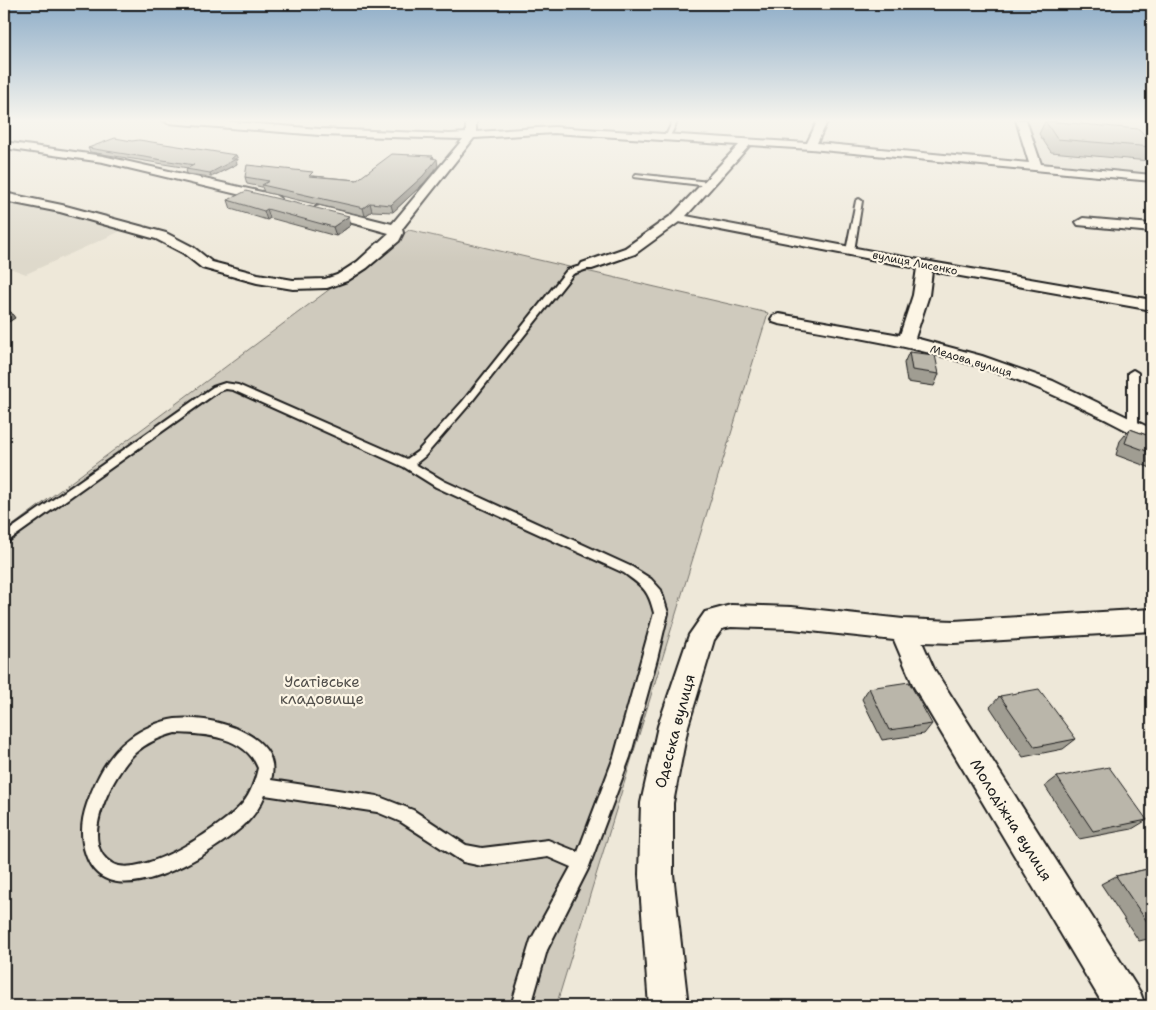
<svg xmlns="http://www.w3.org/2000/svg" width="1156" height="1010" viewBox="0 0 1156 1010" font-family="'Shantell Sans',sans-serif">
	<style>
		.built { fill: #ded9cb }
		.green { fill: #cfcabd; stroke: #76736c }
		.lines { fill: none; stroke-linecap: round; stroke-linejoin: round }
		.lane-casing { stroke: #1c1c1c; stroke-width: 4 }
		.street-casing { stroke: #1c1c1c; stroke-width: 4 }
		.lane { fill: #fcf5e5; fill-rule: evenodd }
		.street { fill: #fcf5e5; fill-rule: evenodd }
		.wall { fill: #a09d92; stroke: #1c1c1c }
		.shaded-wall { fill: #827f77; stroke: #1c1c1c }
		.building { fill: #bab6aa; stroke: #1c1c1c }
		.labels { text-anchor: middle; dominant-baseline: central; stroke-width: 4.5; stroke-linejoin: round; paint-order: stroke }
		.far-street-label { font-size: 11px; fill: #1c1c1c; stroke: #fcf5e5 }
		.near-park-label { font-size: 15px; fill: #52504c; stroke: #fcf5e5 }
		.near-street-label { font-size: 15px; fill: #1c1c1c; stroke: #fcf5e5 }
	</style>
	<rect width="100%" height="100%" fill="#eee8d9"/>
	<filter id="ink" filterUnits="userSpaceOnUse"><feTurbulence type="fractalNoise" baseFrequency=".02" numOctaves="2"/><feDisplacementMap in="SourceGraphic" scale="10" xChannelSelector="R" yChannelSelector="G"/><feConvolveMatrix kernelMatrix="1 2 1 2 8 2 1 2 1" color-interpolation-filters="sRGB"/></filter>
	<g filter="url(#ink)">
		<!-- built -->
		<path class="built" d="M1026,120H1105L1151,124L1148,120H1152V173L1039,162Z
			M4,201L48,210L123,230L26,274L4,266Z"/>
		<!-- green -->
		<path class="green" d="M409,230L768,313L556,1006H4V532Z"/>
		<g class="lines">
			<defs>
				<path id="lane" d="M673,120H678L669,138H665Z
					M636,174L709,182L712,184L709,186L634,177Z
					M859,199L862,201L854,251L850,253L846,251L856,201Z
					M587,264L591,266L590,268L573,274L469,405L425,456L415,464L444,481L632,567L651,579L661,590L668,613L657,659L630,757L588,869L547,950L531,1006H511L531,940L571,867L548,857L482,866L463,862L401,822L377,812L265,795C260,807 253,817 243,826C213,853 108,920 86,855C80,838 81,821 87,804C96,779 108,754 130,738C142,729 160,721 175,719C209,715 284,733 271,780L377,796L413,810L466,845L482,848L548,840L578,852L614,757L654,613C648,589 643,587 624,573L436,487L404,467L233,390L226,389L219,391L4,544V534L213,387L225,383L238,385L407,459L417,452L463,401L567,270ZM175,733C206,734 245,736 258,768C255,781 251,793 243,803C224,826 143,879 113,864C75,844 114,773 135,753C146,743 160,737 175,733Z
					M1133,370L1138,373V426L1133,429L1128,426V373Z"/>
				<path id="street" d="M163,120H208L320,129L450,134L466,133V120H476V132L554,127L807,143L818,120H828L817,143L1029,163L1016,120H1026L1041,164L1152,175V181L811,149L750,145L686,216L925,261L1152,300V310L932,271L929,295L915,338L982,356L1053,381L1152,429V445C1142,442 1135,435 1126,430C1098,415 1069,402 1040,389C957,353 868,339 779,324L773,322L771,319L773,316L779,314L900,335L913,295L917,268L679,222L635,254L592,269H582L580,266L582,263L625,248L672,215L739,145L554,133L474,138L402,229L403,233L399,241L367,268L347,281L327,288L293,289L257,283L202,268L183,253L156,239L60,212L4,201V193L62,205L166,233L193,247L212,262L258,274L293,280L325,279L337,275L357,262L389,233L316,213L314,210L316,207L320,206L392,224L463,139L320,135L168,123Z
					M4,142L103,156L275,195L281,199L275,203L103,162L4,148Z
					M1083,218L1152,224V232L1078,225L1076,222Z
					M731,605L792,607L903,619L954,621L1152,609V631L954,643L922,642L934,669L1140,992L1145,1006H1104L914,687L894,640L792,629L731,627L722,629L714,640L688,726L673,803V874L688,1006H649L639,874L641,803L658,726L689,635L705,612Z"/>
			</defs>
			<!-- lane casing -->
			<use href="#lane" class="lane-casing"/>
			<!-- street casing -->
			<use href="#street" class="street-casing"/>
			<!-- lane -->
			<use href="#lane" class="lane"/>
			<!-- street -->
			<use href="#street" class="street"/>
		</g>
		<!-- wall -->
		<path class="wall" d="M1045,121L1152,143V155L1149,161L1051,152L1039,134Z
			M88,148L236,155L238,160H236L237,164L211,177L187,174L186,169L188,168L90,152Z
			M433,156L438,166L424,183L393,212L372,211L365,216L264,192L262,187L247,184L245,177L314,176L357,180Z
			M228,200L351,225L336,236L270,218L267,220L231,209Z
			M909,352L939,374L934,386L907,382L904,363Z
			M1130,429L1152,437V467L1151,468L1116,455L1120,441Z
			M869,688L932,724L924,734L882,740L862,699Z
			M1000,696L1076,739L1063,749L1023,757L990,707Z
			M1057,777L1147,820L1132,829L1079,839L1045,786Z
			M1152,868V938L1139,941L1101,884L1116,876Z"/>
		<!-- shaded-wall -->
		<path class="shaded-wall" d="M236,155L238,160H236L237,164L211,177L210,173Z
			M433,156L434,162L437,159L438,166L424,183L393,212L391,205Z
			M370,203L372,211L365,216L363,208Z
			M267,209L270,218L267,220L264,211Z
			M349,216L351,225L336,236L333,227Z
			M11,312L15,318L4,325V317Z"/>
		<!-- building -->
		<path class="building" d="M1045,121L1139,129L1152,143V147L1057,139Z
			M115,138L132,141L139,140L236,155L230,159H236L210,173L186,169L194,165L88,148Z
			M392,154L433,156L431,158L437,159L423,176L391,205L370,203L363,208L262,185L269,181L245,177L247,165L313,172L309,176L357,180Z
			M246,191L349,216L333,227L267,209L264,211L228,200Z
			M4,311L11,312L4,317Z
			M909,352L935,355L939,374L912,370Z
			M1130,429L1152,437V453L1125,443Z
			M909,682L932,724L889,730L869,688Z
			M1039,689L1076,739L1035,747L1000,696Z
			M1109,767L1147,820L1093,831L1057,777Z
			M1152,868V929L1116,876Z"/>
	</g>
	<!-- sky -->
	<linearGradient id="sky" x2="0" y2="1"><stop stop-color="#8eadc8"/><stop offset="0.46" stop-color="#f7f5ee"/><stop offset="1" stop-color="#f7f5ee" stop-opacity="0"/></linearGradient>
	<rect width="1156" height="262" fill="url(#sky)"/>
	<g class="labels">
		<!-- far-street labels -->
		<g class="far-street-label">
			<text transform="translate(915 263) rotate(11)">вулиця Лисенко</text>
			<text transform="translate(971 361) rotate(17)">Медова вулиця</text>
		</g>
		<!-- near-park labels -->
		<g class="near-park-label">
			<text x="322" y="682">Усатівське<tspan x="322" dy="17">кладовище</tspan></text>
		</g>
		<!-- near-street labels -->
		<g class="near-street-label">
			<text transform="translate(675 731) rotate(-75)">Одеська вулиця</text>
			<text transform="translate(1011 820) rotate(58)">Молодіжна вулиця</text>
		</g>
	</g>
	<!-- margin -->
	<rect width="1156" height="1010" fill="none" stroke="#fcf5e5" stroke-width="20"/>
	<rect x="10" y="10" width="1136" height="990" fill="none" stroke="#1c1c1c" stroke-width="2" filter="url(#ink)"/>
</svg>
